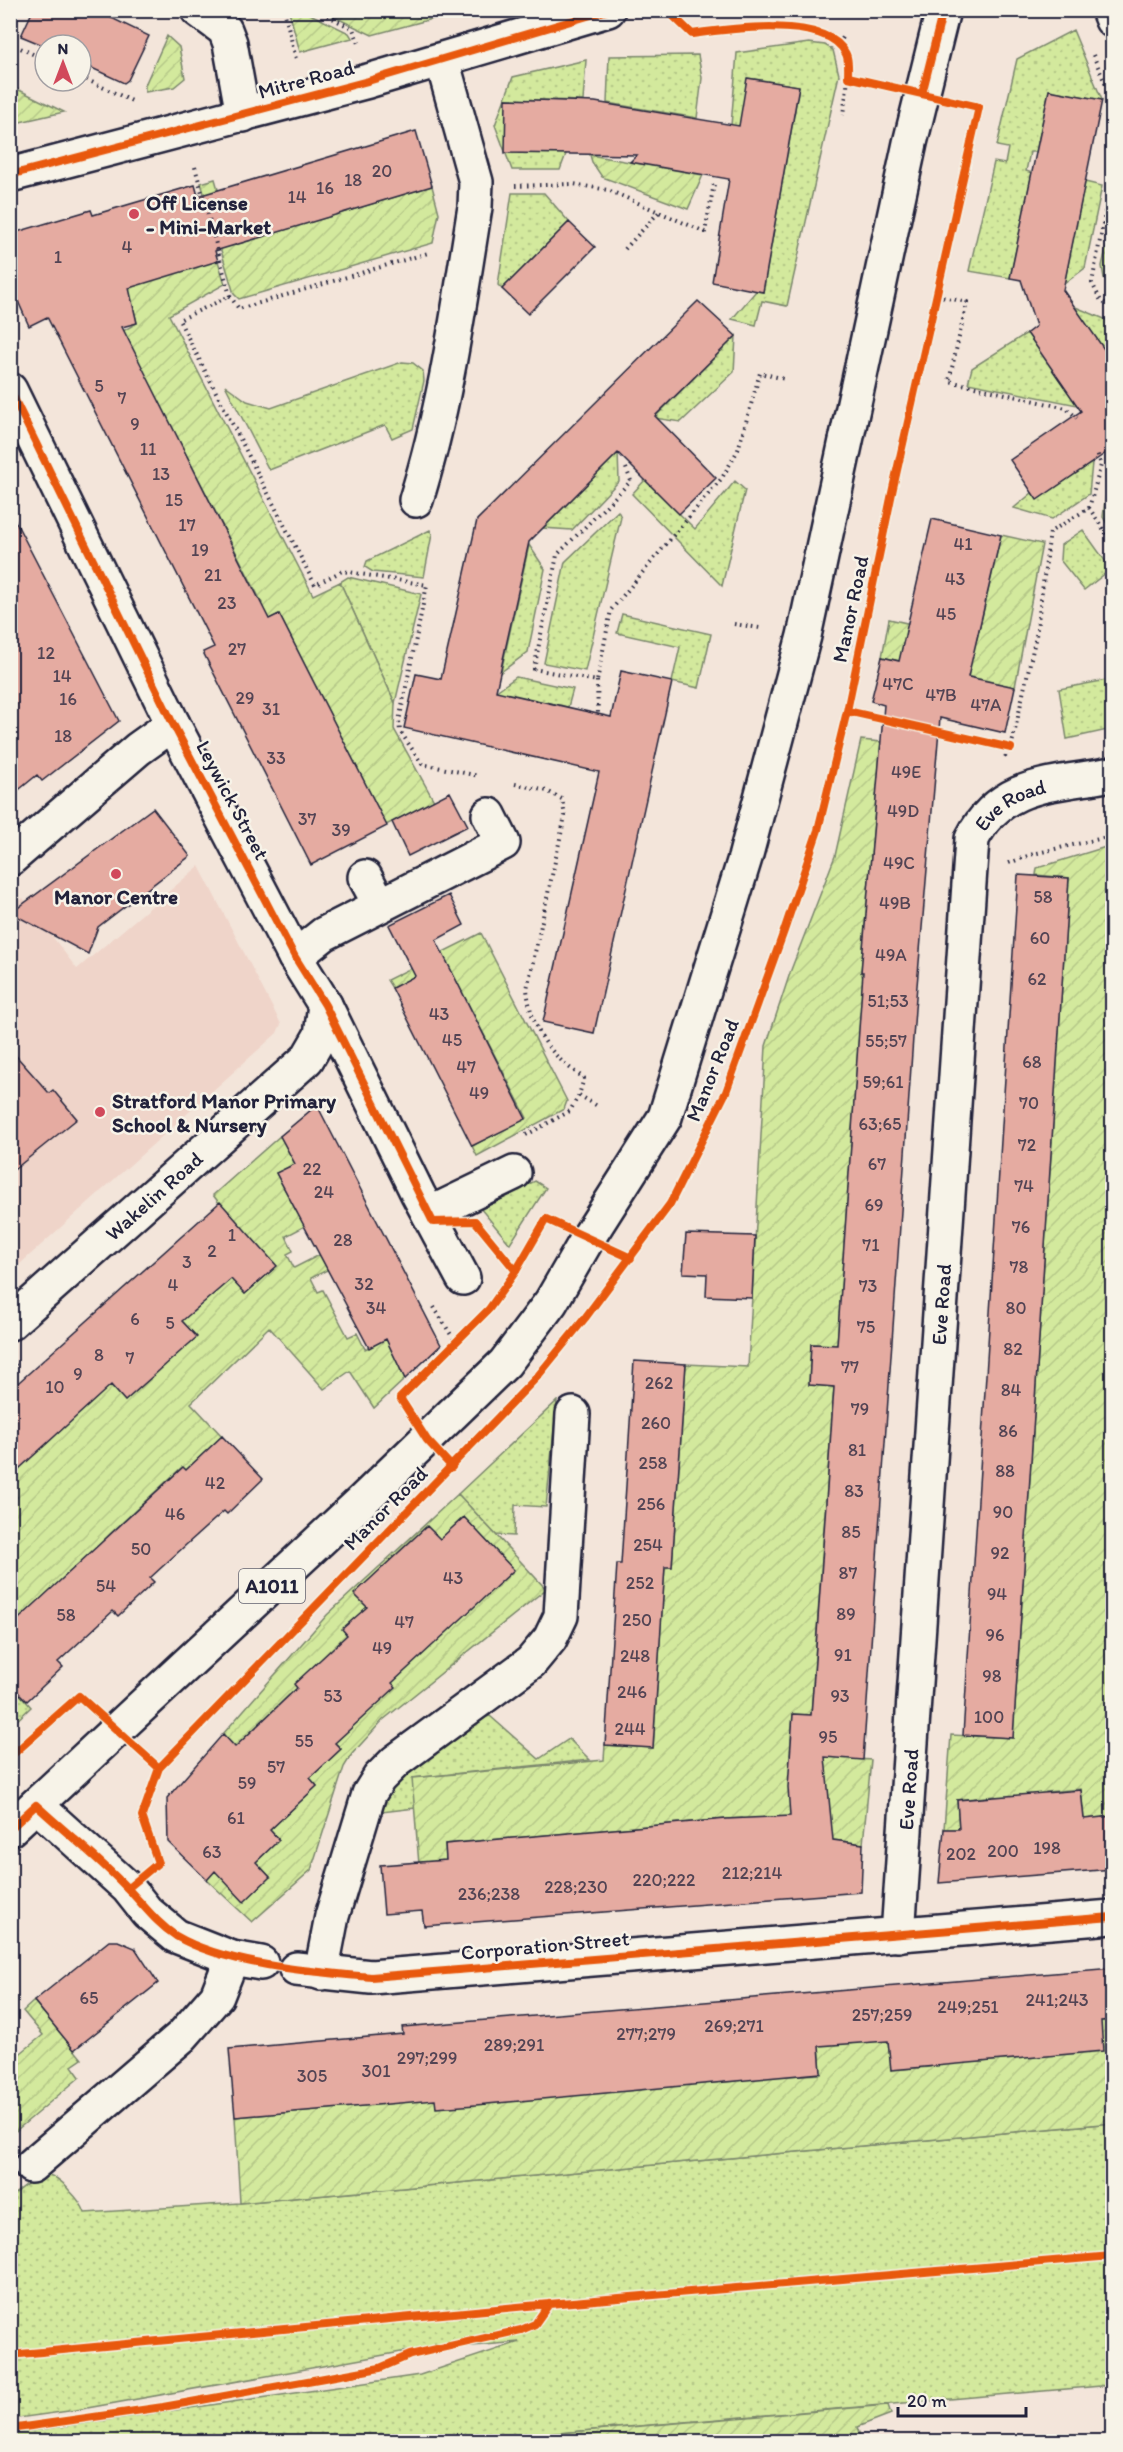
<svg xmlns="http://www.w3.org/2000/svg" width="1123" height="2452" viewBox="0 0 1123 2452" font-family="Itim,sans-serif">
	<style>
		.built { fill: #efd4c9 }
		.grass { fill: url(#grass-dots); stroke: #7a866c; stroke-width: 1.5 }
		.garden { fill: url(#garden-furrows); stroke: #7a866c; stroke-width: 1.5 }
		.building { fill: #e5aba1; stroke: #22223b; stroke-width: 1.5 }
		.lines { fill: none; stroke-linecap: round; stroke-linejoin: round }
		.minor-casing { stroke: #22223b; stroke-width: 38 }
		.major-casing { stroke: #22223b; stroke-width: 38 }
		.path { stroke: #22223b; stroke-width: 4; stroke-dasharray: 1.5 4.5; stroke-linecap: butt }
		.minor { stroke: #f7f3e8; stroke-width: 33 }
		.major { stroke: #f7f3e8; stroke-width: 33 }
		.cycleway-casing { stroke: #f7f3e8; stroke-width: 11 }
		.cycleway { stroke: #e8590c; stroke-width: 8 }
		.poi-dot { fill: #d1495b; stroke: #f7f3e8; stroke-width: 2 }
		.labels { text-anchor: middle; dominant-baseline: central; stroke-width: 5; stroke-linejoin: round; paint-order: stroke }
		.number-label { font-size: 18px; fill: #534454 }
		.shield { fill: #f7f3e8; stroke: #62616f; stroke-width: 1.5 }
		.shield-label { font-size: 20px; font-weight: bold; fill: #22223b }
		.street-label { font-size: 21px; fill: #22223b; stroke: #f7f3e8 }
		.poi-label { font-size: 21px; font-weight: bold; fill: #22223b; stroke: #f7f3e8; text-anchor: start }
	</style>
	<defs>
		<pattern id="grass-dots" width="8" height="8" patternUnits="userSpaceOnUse" patternTransform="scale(1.5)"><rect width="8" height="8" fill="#d3e99d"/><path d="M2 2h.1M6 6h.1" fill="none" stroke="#b5c888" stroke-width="1.8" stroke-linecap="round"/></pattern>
		<pattern id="garden-furrows" width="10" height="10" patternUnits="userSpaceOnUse" patternTransform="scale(1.5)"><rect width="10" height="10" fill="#d3e99d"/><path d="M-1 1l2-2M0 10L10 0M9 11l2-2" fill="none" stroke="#b5c888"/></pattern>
	</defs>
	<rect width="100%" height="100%" fill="#f3e5da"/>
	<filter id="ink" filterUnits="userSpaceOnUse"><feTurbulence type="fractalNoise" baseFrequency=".0167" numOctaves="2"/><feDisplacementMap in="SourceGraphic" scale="12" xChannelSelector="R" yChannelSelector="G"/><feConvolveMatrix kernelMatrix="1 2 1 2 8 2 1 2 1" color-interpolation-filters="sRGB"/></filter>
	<g filter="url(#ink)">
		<!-- built -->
		<path class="built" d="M199,866L281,1024L277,1033L11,1272L10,909L23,898L77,969Z
			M1112,1461V1548L1106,1547Z"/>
		<!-- grass -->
		<path class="grass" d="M1073,30L1102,100L1049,90L1036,152H1030L1026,171L1032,173L1010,278L969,271L994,162L1005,164L1008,148L997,146L1017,59Z
			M809,43L825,45L833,50L839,75L787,306L762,301L756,325L732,319L756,291L763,292L799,86L748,78L737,140L730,138L737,53Z
			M698,55L702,78L697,118L607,103L609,56Z
			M586,60L583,101L506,99L566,154L560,170H512L495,125L513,77Z
			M1085,182L1102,186L1085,268L1064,284Z
			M512,193H544L569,222L502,289L498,285Z
			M1112,224V284L1104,278L1102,266Z
			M1073,306L1112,322V362Z
			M1027,333L1077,405L968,383L972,368Z
			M736,336L734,372L681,422L654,418Z
			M402,362L413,363L423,371L424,381L413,429L392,438L385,425L269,470L225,385L247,401L271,408Z
			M618,453L619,481L572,530L543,528Z
			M1111,454L1112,456V532L1103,517Z
			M1092,463L1089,494L1052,519L1014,508L1032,493L1038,499Z
			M645,480L695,529L735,481L745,490L722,586L632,494Z
			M618,511L621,517L585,671L544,663L565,562Z
			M430,530L432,534L424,577L373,572L365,567L367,561Z
			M1083,530L1111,569L1084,590L1060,560L1061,545Z
			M529,545L545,569L528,652L501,672Z
			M348,577L421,594L395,703L340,582Z
			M622,614L711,634L699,688L672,682L680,647L617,633Z
			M516,677L573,689L568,707L495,692Z
			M1112,679V729L1067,739L1059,689Z
			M535,1181L546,1188L510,1244L480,1208Z
			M557,1401L546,1507L515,1505L514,1536L496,1535L458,1494Z
			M11,1684L31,1707L11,1726Z
			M490,1716L539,1759L569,1739L590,1760L413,1778L415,1808L382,1812C390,1773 451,1741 482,1718Z
			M1112,2123V2385L465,2441L11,2442L10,2434L420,2375L519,2342L401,2352L76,2410L11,2419V2197C33,2180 46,2161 69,2190C76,2197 82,2204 85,2213L240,2203Z"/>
		<!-- garden -->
		<path class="garden" d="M289,11H304L349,33L352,38L300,52Z
			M322,11L452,10V11L450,14L372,35Z
			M167,36L179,47L185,78L174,87L145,92V85Z
			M11,86L64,112L11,124Z
			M590,155L703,175L688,209L602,177L592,162Z
			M215,179L234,245L432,186L439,213L433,243L239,299L234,294L201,183Z
			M100,213L218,261L225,284L169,315L313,595L340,582L395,703L394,729L434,801L386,825L279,614L214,647L262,603L123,331L137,323L131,298Z
			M1001,535L1042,544L1015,687L882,657L889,619L977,639Z
			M861,740L881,742L861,972L863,978L837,1345L811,1344L809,1384L834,1387L811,1715L793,1714L790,1754L871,1760L863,1844L833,1840L793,1844L742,1818L726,1819L445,1844L447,1875L420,1877L412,1778L604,1760L605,1745L653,1748L665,1566L672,1567L686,1364L748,1367L766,1046L791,970L835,856Z
			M1112,845V1461L1106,1547L1112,1548V1816L1084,1819L1081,1789L1046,1792L1048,1822L997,1825L995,1796L957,1800L959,1829H944L951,1735L1013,1738L1069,878L1036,875L1037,868Z
			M481,933L567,1101L564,1109L477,1156L472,1146L527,1118L446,961L392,988L387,980Z
			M280,1136L295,1164L276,1173L297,1212L322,1217L286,1236L293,1251L287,1254L294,1268L337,1246L345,1261L311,1278L318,1292L323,1290L348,1337L357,1333L365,1349L386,1339L405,1379L374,1408L350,1371L324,1389L269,1327L191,1403L222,1436L186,1470L182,1467L110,1534L11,1635V1504L17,1497L11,1489L10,1467L98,1371L125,1401L156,1373L142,1333L168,1362L196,1337L171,1308L181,1299L193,1312L218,1288V1265L245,1294L271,1271L213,1195Z
			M458,1494L546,1589L383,1720L352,1754L344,1767L311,1870L252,1922L207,1880L215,1871L270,1877L256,1862L279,1840L270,1830L317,1786L310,1778L341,1749L289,1695L258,1725L243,1755L223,1734L327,1615Z
			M34,2001L82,2059L72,2066L80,2077L11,2135V2061L43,2035L23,2011Z
			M1112,2020V2123L240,2203L235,2117L395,2103L389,2036L610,2092L648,2089L646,2060L699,2084L736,2081L734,2052L783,2048L785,2076L821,2074L819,2043L888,2041L891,2070L930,2067L928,2036L979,2062L1015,2059L1012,2029Z
			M888,2405L891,2414L857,2427L862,2441H465Z"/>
		<!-- building -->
		<path class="building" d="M33,10H95L149,36L128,80L124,83L81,63V45L45,46L21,36Z
			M747,78L799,86L763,292L712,282L729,179L630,162L637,155L505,153L506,99L595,102L739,126Z
			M1049,90L1102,100L1063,290L1113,362V457L1109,451L1037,500L1010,460L1081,411L1027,333L1036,326L1021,280L1010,278Z
			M416,131L432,186L215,251L218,261L129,288L137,323L122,327L269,619L279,614L387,826L311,865L203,652L214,647L47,317L29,326L10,283V234L91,210L93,215L195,185L198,196Z
			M569,222L595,247L528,314L502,289Z
			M698,301L736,336L655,416L716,478L679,514L618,453L529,542L496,691L611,717L621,671L672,682L594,1033L543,1022L599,772L404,728L416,674L441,679L477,520Z
			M10,511L119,721L42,781L37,775L10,797Z
			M932,519L1001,535L968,677L1015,687L1005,733L940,718L915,1009L863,1760L825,1757L833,1840L863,1844L861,1892L424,1926L422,1911L384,1914L380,1865L446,1860L445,1844L726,1819L790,1816L788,1787L793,1714L811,1715L817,1633L834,1387L809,1385L811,1344L837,1345L863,972H861L884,705L871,701L882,657L899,661Z
			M450,792L468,826L408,856L392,822Z
			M153,808L190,856L98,927L88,954L11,913Z
			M1018,875L1069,878L1013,1738L963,1735Z
			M449,895L464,925L436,940L526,1119L472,1146L392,988L415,976L389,925Z
			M10,1049L49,1093L53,1090L77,1119L10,1173Z
			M317,1105L441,1345L405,1379L386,1339L369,1348L276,1173L295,1164L280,1136Z
			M220,1202L277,1266L245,1294L231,1279L182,1321L197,1337L181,1351L125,1401L111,1385L10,1477V1390Z
			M686,1234L755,1236L752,1298L706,1296L707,1274L683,1273Z
			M634,1361L686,1364L672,1567H665L653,1748L605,1745L617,1564H621Z
			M222,1436L263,1479L227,1514L224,1511L187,1544L150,1578L154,1582L118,1616L113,1611L58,1662L63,1667L27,1701L10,1684V1627L183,1467L186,1470Z
			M464,1517L514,1570L392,1683L396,1687L335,1743L341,1749L310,1778L317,1786L270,1830L279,1840L256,1862L270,1877L244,1902L215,1871L207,1880L168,1842L167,1798L223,1734L235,1747L297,1688L294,1684L347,1635L342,1629L367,1607L354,1594L427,1526L440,1539Z
			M1081,1790L1084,1819L1113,1816V1869L939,1883L944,1829H959L957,1800Z
			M109,1941H118L135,1948L158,1983L74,2050L34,2001Z
			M1113,1968V2020L1101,2021L1103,2051L891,2070L888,2041L819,2046L821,2073L476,2105L436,2108L435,2100L235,2117L229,2049L403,2034L402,2027Z"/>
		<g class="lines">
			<defs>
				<g id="minor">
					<path d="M198,10L225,30L230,43L243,115"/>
					<path d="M1108,10L1112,20"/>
					<path d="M10,175L368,81L608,10"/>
					<path d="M10,390L173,724L295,957L325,1005L418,1194L463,1278"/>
					<path d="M416,500C446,404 459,306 475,207L476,182L442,60"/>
					<path d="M10,859L138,749L173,724"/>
					<path d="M365,877L380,905"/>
					<path d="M295,957L324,934L503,843L489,815"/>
					<path d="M429,1214L514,1173"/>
					<path id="s1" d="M10,1323L307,1059L321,1035L325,1005"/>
					<path d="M36,1805L128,1888L147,1912L176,1936L232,1958L261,1963"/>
					<path id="s2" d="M898,1935L972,839C1001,781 1055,785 1112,774"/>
					<path d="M296,1969L371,1977L1112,1917"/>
					<path d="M321,1973L332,1916L369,1794L379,1778L396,1761L531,1662L550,1639L561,1616L573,1414"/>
					<path d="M31,2166L182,2036L217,1996L232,1958"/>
				</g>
				<path id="major" d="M10,1829L361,1502L505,1363L551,1302L588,1238L665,1117L745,858L804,636L910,143L943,10"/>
			</defs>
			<!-- minor casing -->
			<use href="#minor" class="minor-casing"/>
			<!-- major casing -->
			<use href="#major" class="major-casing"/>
			<!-- path -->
			<path class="path" d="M284,10L296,59
				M317,10L353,29L359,43
				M828,39C858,53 846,88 843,115
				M10,43L45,60
				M839,44L845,34
				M1093,55L1112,99
				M81,77L132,101
				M848,77L869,83
				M959,103L979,107
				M195,167L230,296L179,320L315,585L342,571L427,585L399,721L400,731L422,764L479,776
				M1112,176L1092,283L1101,301L1112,307
				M515,186L573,184L608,190L705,232L714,184
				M625,249L659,212
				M230,296L239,309L428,253
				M937,296L967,302L949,381L1066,408L1077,418
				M626,468L631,481L557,555L534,669L597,681L611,610L722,478L738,450L760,373L785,379
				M1089,508L1101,465L1097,452
				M734,624L760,628
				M845,643L861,645
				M597,681L598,714
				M847,711L1011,748
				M1005,757L1011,748L1036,636L1050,532L1089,508L1112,542
				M515,784L547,791L562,799L565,816L527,989C531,1030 550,1056 584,1078L579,1095L599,1107
				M1009,863L1033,854L1112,836
				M526,1135L570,1111L579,1095
				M434,1307L456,1343
				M10,1368L19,1361
				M10,1920L12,1922
				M10,2429L163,2407L380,2368L410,2355L521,2330L535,2324L549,2304"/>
			<!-- minor -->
			<use href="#minor" class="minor"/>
			<!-- major -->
			<use href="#major" class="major"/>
			<defs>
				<path id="cycleway" d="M922,94L943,10
					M10,175L368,81L608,10
					M10,390L173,724L295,957L325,1005L433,1222L475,1221L516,1271
					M847,711L1011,748
					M452,1467L427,1440L400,1398L489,1309L516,1271L546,1219L631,1258
					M10,1757L79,1696L159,1768
					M10,1829L36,1805C66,1833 99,1858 127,1888C143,1904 156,1923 176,1936C225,1965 314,1972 371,1977L1112,1917
					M128,1888L158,1863L142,1816L159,1768L537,1377L585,1318L670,1204L726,1092L784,931L818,830L847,711L893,488L979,107L848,77C848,70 849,60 846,54C828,14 726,29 692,34L667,10
					M10,2355L549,2304L1112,2256
					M10,2429L163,2407L380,2368L410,2355L521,2330L535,2324L549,2304"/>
			</defs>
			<!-- cycleway casing -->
			<use href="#cycleway" class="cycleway-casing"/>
			<!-- cycleway -->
			<use href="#cycleway" class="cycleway"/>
		</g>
	</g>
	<!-- markers -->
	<g class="poi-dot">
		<circle cx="134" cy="214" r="6"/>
		<circle cx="116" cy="874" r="6"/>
		<circle cx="100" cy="1112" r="6"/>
	</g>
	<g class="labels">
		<!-- number labels -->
		<g class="number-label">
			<text x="382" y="171">20</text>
			<text x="353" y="180">18</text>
			<text x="325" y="188">16</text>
			<text x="297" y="197">14</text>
			<text x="127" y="247">4</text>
			<text x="58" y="257">1</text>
			<text x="99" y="386">5</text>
			<text x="122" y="398">7</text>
			<text x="135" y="424">9</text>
			<text x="148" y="449">11</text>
			<text x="161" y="474">13</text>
			<text x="174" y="500">15</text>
			<text x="187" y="525">17</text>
			<text x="963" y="544">41</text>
			<text x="200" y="550">19</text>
			<text x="213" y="575">21</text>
			<text x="955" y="579">43</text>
			<text x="227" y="603">23</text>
			<text x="946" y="614">45</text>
			<text x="237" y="649">27</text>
			<text x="46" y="653">12</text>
			<text x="62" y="676">14</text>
			<text x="898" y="684">47C</text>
			<text x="941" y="695">47B</text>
			<text x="245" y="698">29</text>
			<text x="68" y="699">16</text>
			<text x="986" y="705">47A</text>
			<text x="271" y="709">31</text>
			<text x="63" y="736">18</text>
			<text x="276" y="758">33</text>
			<text x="906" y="772">49E</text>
			<text x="903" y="811">49D</text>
			<text x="307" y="819">37</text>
			<text x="341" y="830">39</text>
			<text x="899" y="863">49C</text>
			<text x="1043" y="897">58</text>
			<text x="895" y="903">49B</text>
			<text x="1040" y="938">60</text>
			<text x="891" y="955">49A</text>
			<text x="1037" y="979">62</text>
			<text x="888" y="1001">51;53</text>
			<text x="439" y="1014">43</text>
			<text x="452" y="1040">45</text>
			<text x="886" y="1041">55;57</text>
			<text x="1032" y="1062">68</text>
			<text x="466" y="1067">47</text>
			<text x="883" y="1082">59;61</text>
			<text x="479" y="1093">49</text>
			<text x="1029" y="1103">70</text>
			<text x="880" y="1124">63;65</text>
			<text x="1027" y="1145">72</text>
			<text x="877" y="1164">67</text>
			<text x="312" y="1169">22</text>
			<text x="1024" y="1186">74</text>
			<text x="324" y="1192">24</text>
			<text x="874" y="1205">69</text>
			<text x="1021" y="1227">76</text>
			<text x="232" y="1235">1</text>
			<text x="343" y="1240">28</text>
			<text x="871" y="1245">71</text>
			<text x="212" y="1251">2</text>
			<text x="187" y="1262">3</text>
			<text x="1019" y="1267">78</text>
			<text x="364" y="1284">32</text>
			<text x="173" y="1285">4</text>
			<text x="868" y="1286">73</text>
			<text x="376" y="1308">34</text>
			<text x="1016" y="1308">80</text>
			<text x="135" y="1319">6</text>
			<text x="170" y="1323">5</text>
			<text x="866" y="1327">75</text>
			<text x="1013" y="1349">82</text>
			<text x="99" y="1355">8</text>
			<text x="130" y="1358">7</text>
			<text x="850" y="1367">77</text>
			<text x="78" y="1374">9</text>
			<text x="659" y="1383">262</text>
			<text x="55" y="1387">10</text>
			<text x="1011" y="1390">84</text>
			<text x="860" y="1409">79</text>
			<text x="656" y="1423">260</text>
			<text x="1008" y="1431">86</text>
			<text x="857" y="1450">81</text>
			<text x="653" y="1463">258</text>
			<text x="1005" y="1471">88</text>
			<text x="215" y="1483">42</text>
			<text x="854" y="1491">83</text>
			<text x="651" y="1504">256</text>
			<text x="1003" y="1512">90</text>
			<text x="175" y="1514">46</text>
			<text x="851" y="1532">85</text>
			<text x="648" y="1545">254</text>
			<text x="141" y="1549">50</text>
			<text x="1000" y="1553">92</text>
			<text x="848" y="1573">87</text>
			<text x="453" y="1578">43</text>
			<text x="640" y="1583">252</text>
			<text x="106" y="1586">54</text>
			<text x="997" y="1594">94</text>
			<text x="846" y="1614">89</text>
			<text x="66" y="1615">58</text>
			<text x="637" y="1620">250</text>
			<text x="404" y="1622">47</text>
			<text x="995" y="1635">96</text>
			<text x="382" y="1648">49</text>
			<text x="843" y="1655">91</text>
			<text x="635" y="1656">248</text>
			<text x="992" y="1676">98</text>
			<text x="632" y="1692">246</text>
			<text x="333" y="1696">53</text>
			<text x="840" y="1696">93</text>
			<text x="989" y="1717">100</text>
			<text x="630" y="1729">244</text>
			<text x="828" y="1737">95</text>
			<text x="304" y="1741">55</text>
			<text x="276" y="1767">57</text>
			<text x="247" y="1783">59</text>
			<text x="236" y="1818">61</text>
			<text x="1047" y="1848">198</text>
			<text x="1003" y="1851">200</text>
			<text x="212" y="1852">63</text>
			<text x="961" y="1854">202</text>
			<text x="752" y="1873">212;214</text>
			<text x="664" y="1880">220;222</text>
			<text x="576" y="1887">228;230</text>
			<text x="489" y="1894">236;238</text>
			<text x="89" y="1998">65</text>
			<text x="1057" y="2000">241;243</text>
			<text x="968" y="2007">249;251</text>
			<text x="882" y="2015">257;259</text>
			<text x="734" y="2026">269;271</text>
			<text x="646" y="2034">277;279</text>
			<text x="514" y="2045">289;291</text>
			<text x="427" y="2058">297;299</text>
			<text x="376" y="2071">301</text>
			<text x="312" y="2076">305</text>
		</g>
		<!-- shield labels -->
		<rect class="shield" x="239" y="1569" width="66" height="34" rx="4.5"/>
		<g class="shield-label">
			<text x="272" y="1586">A1011</text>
		</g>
		<!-- street labels -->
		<g class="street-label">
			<text transform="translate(306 79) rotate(-15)">Mitre Road</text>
			<text transform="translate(850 609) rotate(-78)">Manor Road</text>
			<text transform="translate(233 800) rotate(62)">Leywick Street</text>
			<text stroke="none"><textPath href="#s2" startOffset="1152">Eve Road</textPath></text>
			<text transform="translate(712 1070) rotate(-68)">Manor Road</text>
			<text stroke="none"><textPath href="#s1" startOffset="192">Wakelin Road</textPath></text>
			<text stroke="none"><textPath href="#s2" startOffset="632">Eve Road</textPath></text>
			<text transform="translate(385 1508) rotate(-45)">Manor Road</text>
			<text stroke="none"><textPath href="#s2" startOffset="146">Eve Road</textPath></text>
			<text transform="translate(545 1945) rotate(-5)">Corporation Street</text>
		</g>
		<!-- poi labels -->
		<g class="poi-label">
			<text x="146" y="202">Off License<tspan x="146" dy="24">- Mini-Market</tspan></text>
			<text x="116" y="896" text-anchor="middle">Manor Centre</text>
			<text x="112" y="1100">Stratford Manor Primary<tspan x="112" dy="24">School &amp; Nursery</tspan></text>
		</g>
	</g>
	<!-- margin -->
	<rect width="1123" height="2452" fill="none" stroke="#f7f3e8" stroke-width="36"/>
	<rect x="18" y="18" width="1087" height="2416" fill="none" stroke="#22223b" stroke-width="2" filter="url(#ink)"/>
	<!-- north arrow -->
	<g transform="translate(63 63)"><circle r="28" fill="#f7f3e8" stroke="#a29fa3" stroke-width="1.5"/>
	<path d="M0-4.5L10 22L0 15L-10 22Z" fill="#d1495b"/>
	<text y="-9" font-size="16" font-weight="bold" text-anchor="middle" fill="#22223b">N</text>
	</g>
	<!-- scale -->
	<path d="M898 2407v9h128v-9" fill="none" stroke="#22223b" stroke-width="3"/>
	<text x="907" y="2407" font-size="18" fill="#22223b" stroke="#f7f3e8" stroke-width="4.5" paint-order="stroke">20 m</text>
</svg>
